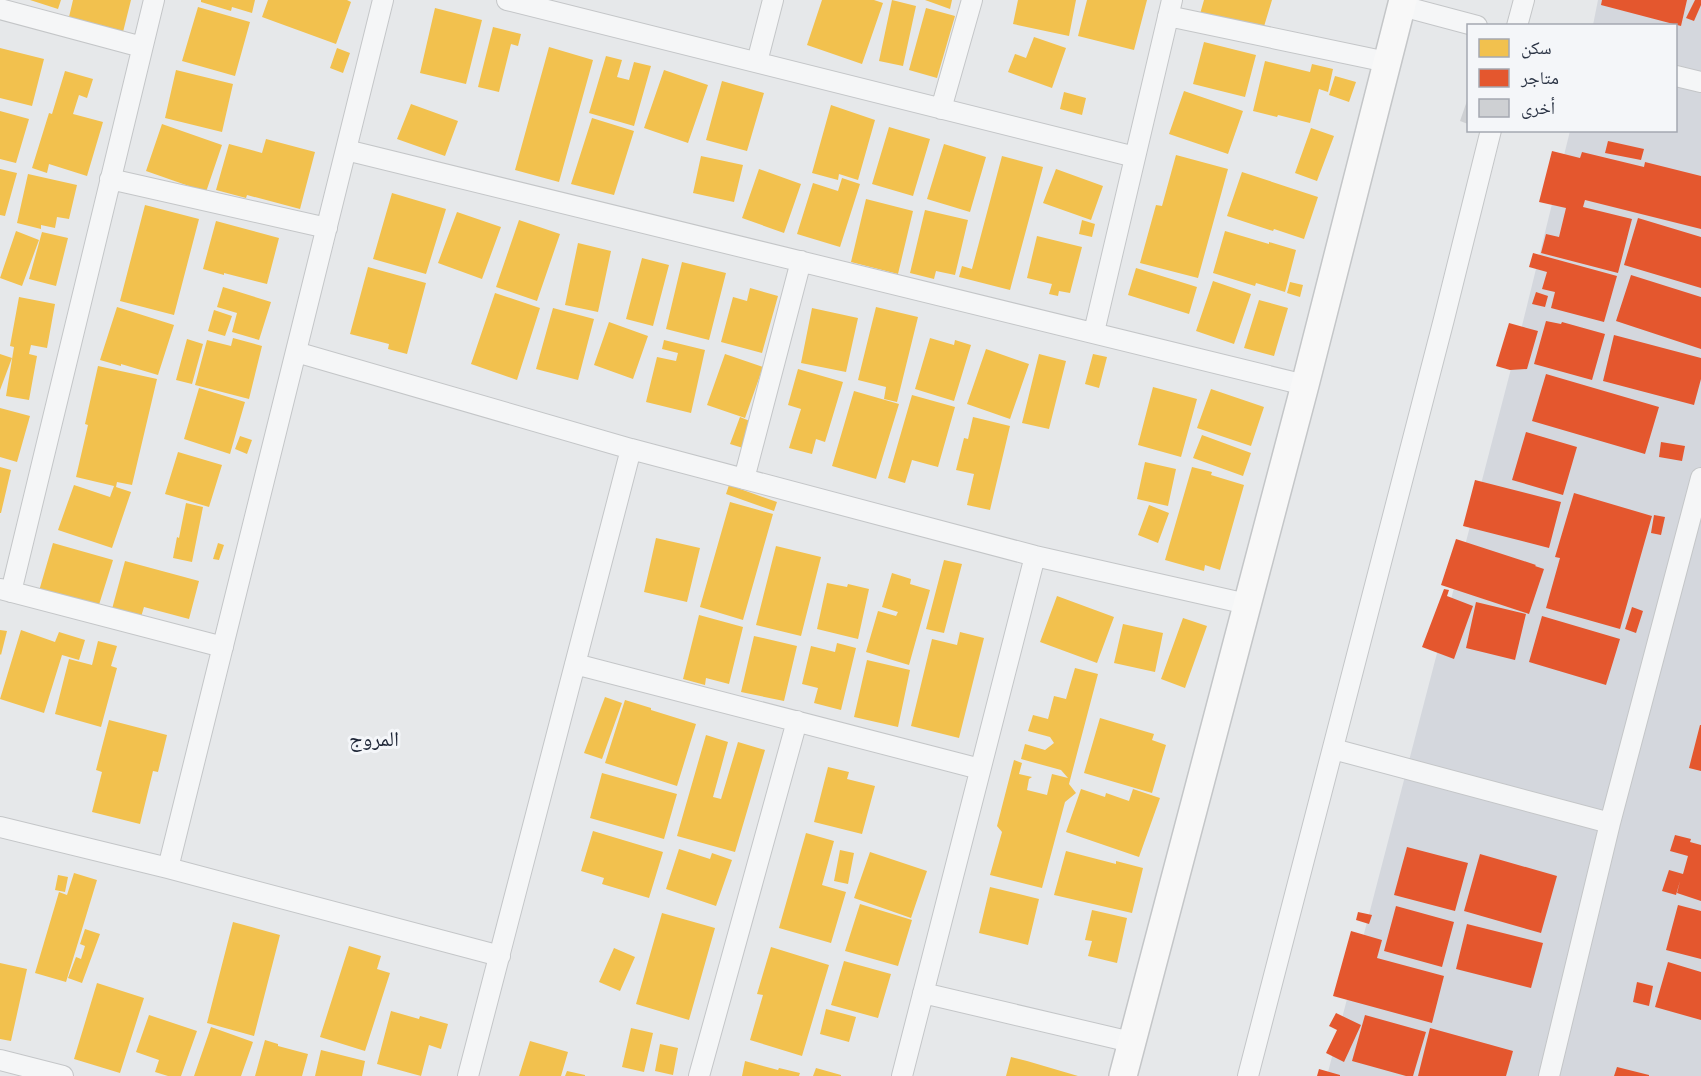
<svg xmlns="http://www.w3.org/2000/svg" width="1701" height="1076" viewBox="0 0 1701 1076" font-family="'Space Grotesk','Noto Naskh Arabic',sans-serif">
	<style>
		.built { fill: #d4d7dd }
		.homes { fill: #f2c14e }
		.shops { fill: #e4572e }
		.building { fill: #ced0d3 }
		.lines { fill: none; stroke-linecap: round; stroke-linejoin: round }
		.street-casing { stroke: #c4c6c8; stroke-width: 22 }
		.secondary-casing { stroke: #c4c6c8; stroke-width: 30 }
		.street { stroke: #f5f6f7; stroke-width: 20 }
		.secondary { stroke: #f8f8f8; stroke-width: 27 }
		.labels { text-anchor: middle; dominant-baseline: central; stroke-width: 6; stroke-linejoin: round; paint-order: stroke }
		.neighbourhood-label { font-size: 21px; fill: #1d2536; stroke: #f4f6f9 }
	</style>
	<rect width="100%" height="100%" fill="#e6e8ea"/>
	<!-- built -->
	<path class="built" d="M1598,0H1701V1076H1327L1519,338L1570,131L1676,130V26L1593,25Z"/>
	<!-- homes -->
	<path class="homes" d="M30,0H61L58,9Z
		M73,0H131L123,32L69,17Z
		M201,0H255L252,13L232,7L231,11L201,2Z
		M268,0H347L351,2L336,44L262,17Z
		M822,0H874L883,3L862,64L807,45Z
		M892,0L916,6L903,66L879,61Z
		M925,0H952L950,9Z
		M1018,0H1076L1069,36L1013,24Z
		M1087,0H1147L1134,50L1078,36Z
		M1204,0H1272L1262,33L1200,14Z
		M198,7L250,22L235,76L182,61Z
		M435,8L482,20L466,84L420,73Z
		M926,8L955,16L937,78L909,70Z
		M493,27L521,34L518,46L511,44L499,92L478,87Z
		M1034,37L1066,48L1052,88L1008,72L1015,54L1026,58Z
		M1204,42L1256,55L1245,97L1193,84Z
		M549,47L593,60L559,182L515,170Z
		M0,48L44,59L32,106L0,98Z
		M337,48L350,53L343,73L330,68Z
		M606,56L622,60L617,77L629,80L634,62L651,66L634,126L589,113Z
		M1265,61L1310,72L1312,64L1333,69L1328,92L1319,89L1310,123L1278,115L1277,117L1253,111Z
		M176,70L233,84L222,132L165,118Z
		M664,70L708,85L688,143L644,128Z
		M65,71L93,79L87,98L79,95L73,114L103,122L87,176L49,164L47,173L32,168L49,113L52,114Z
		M1335,76L1356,82L1349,102L1329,95Z
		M722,81L764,93L747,151L706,140Z
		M1184,91L1243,111L1228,154L1169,134Z
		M1064,92L1086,98L1082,115L1060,109Z
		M411,104L458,121L445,156L397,139Z
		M831,105L875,120L858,180L839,174L838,180L812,173Z
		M0,111L29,119L16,163L0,159Z
		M592,118L634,131L614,195L571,184Z
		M162,124L222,145L206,192L146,171Z
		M889,127L930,139L913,196L872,184Z
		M1311,128L1334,136L1317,181L1295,173Z
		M266,139L315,152L300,209L247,195L246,198L216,190L229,144L262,153Z
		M944,144L986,157L970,212L927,199Z
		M1176,155L1228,169L1198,278L1140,263L1156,205L1162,206Z
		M701,156L743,165L734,202L693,193Z
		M1002,156L1043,167L1010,290L959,277L962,266L972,269Z
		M0,169L17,173L5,216L0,215Z
		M759,169L801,184L784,233L742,218Z
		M1056,169L1103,186L1091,220L1043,203Z
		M1242,172L1318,197L1304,239L1274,229L1273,231L1227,216Z
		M28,174L77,185L69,219L57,217L55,228L41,225V229L17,223Z
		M842,178L860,184L840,247L797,234L813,183L838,191Z
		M392,193L446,209L426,274L373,259Z
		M866,199L913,211L898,274L851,262Z
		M145,205L199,219L174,315L120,301Z
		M925,210L968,220L955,275L936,271L934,279L910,273Z
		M457,212L501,227L482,279L438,263Z
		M519,220L560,234L537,301L496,287Z
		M1082,220L1095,224L1092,237L1079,234Z
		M216,221L279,238L267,284L224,273V275L203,269Z
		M16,231L39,240L22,286L0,278Z
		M1225,231L1269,244V242L1296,250L1285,292L1256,283L1255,286L1213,273Z
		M42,232L68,238L56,286L29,279Z
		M1037,236L1082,247L1070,293L1059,291L1058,296L1049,294L1052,284L1027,278Z
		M578,243L611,251L598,312L565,305Z
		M642,258L669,265L653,326L626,319Z
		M682,262L726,273L709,340L666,329Z
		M368,267L426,283L407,354L388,349L389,344L350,334Z
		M1136,268L1197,287L1189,314L1128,295Z
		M1213,281L1251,294L1234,344L1196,331Z
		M1290,282L1303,285L1300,297L1287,293Z
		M223,287L271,302L259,340L232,332L237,313L217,307Z
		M750,288L778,296L762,353L721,342L733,297L747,301Z
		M495,293L540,308L517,380L471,364Z
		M19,297L55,304L47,348L31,345L29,354L37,356L29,400L6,396L14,347L10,346Z
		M1259,300L1288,308L1274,356L1244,348Z
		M117,307L174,325L158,375L121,364V366L100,360Z
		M876,307L918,317L897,402L884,399L886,387L858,380Z
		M553,308L594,319L578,380L536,369Z
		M812,308L858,318L846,372L801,363Z
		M214,310L232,316L225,336L208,331Z
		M609,322L648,336L633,379L594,365Z
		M233,338L262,346L249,399L195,385L207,340L231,346Z
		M930,338L954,345L955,340L971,345L954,401L915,389Z
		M187,339L203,344L192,384L176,380Z
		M664,340L705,350L691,413L646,402L657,357L676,361L678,353L662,349Z
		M986,349L1029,364L1010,419L967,404Z
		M0,354L12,358L0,390Z
		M725,354L763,367L745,418L707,405Z
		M1039,354L1066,361L1049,429L1022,423Z
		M1093,354L1107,357L1099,388L1085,384Z
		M98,366L157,379L132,485L117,482L116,487L131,492L112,548L58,530L74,485L110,497L114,486L76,477L88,425L85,424Z
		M798,369L843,382L825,442L816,439L812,454L789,448L801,409L788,405Z
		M1153,387L1197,399L1181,457L1138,445Z
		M199,388L245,402L230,454L184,439Z
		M1211,389L1264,407L1251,446L1197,428Z
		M854,391L899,404L876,479L832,466Z
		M912,395L955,407L938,467L912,460L905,483L888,478Z
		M0,408L30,416L17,462L0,457Z
		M740,417L752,422L743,448L730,444Z
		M973,417L1010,426L990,510L967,505L974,474L956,470L964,438L968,439Z
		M1202,435L1251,453L1243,476L1193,458Z
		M240,436L252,440L247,454L235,449Z
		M178,452L222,465L209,507L165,494Z
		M1145,462L1176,469L1168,506L1137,499Z
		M0,467L11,470L1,513H0Z
		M1192,467L1212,472L1211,475L1244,485L1220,570L1205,565L1204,571L1165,560Z
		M729,485L777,502L774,511L726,494Z
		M730,502L773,514L743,620L700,607Z
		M186,503L203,507L192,562L173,558L177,537L179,538Z
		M1149,505L1169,513L1158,543L1138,535Z
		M656,538L700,548L687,602L644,592Z
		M53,543L113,560L98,608L39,591Z
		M218,543L224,545L219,560L213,559Z
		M776,546L821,557L801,636L756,625Z
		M944,560L962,564L944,633L926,629Z
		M125,561L199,581L189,619L144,607L141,617L112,609Z
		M892,573L911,579L910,584L930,590L909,665L866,652L878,611L896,616L898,612L882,607Z
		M827,583L847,587L848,584L869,589L858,639L817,629Z
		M1057,596L1114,617L1097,663L1040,642Z
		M699,615L743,627L729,684L706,678L705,685L683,679Z
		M1183,618L1207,626L1185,688L1161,679Z
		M1123,624L1163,633L1155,672L1114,663Z
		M0,630L7,631L1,655L0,654Z
		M21,630L55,642L59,632L85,640L79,660L62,655L44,713L0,699Z
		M960,632L984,638L959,738L911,726L932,639L957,645Z
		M754,636L797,646L784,701L741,692Z
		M98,641L117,646L111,666L117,668L101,727L55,714L69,659L92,665Z
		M837,643L856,648L841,710L814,703L818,688L802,684L811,646L835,652Z
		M867,660L910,670L898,727L854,717Z
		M1075,668L1098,674L1069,784L1076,793L1065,802L1042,888L990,875L1002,832L997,826L1014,760L1022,763L1019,774L1032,777L1029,779L1027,790L1047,795L1052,774L1068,778L1061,770L1021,759L1025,744L1045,750L1054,743L1050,737L1028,731L1033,715L1048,719L1054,696L1066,699Z
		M605,697L622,703L602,759L584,753Z
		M625,700L651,708V710L696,724L677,786L605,763Z
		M1100,718L1154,734L1152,740L1166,745L1152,793L1084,773Z
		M109,720L167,735L158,772L153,771L140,824L92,812L102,772L96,770Z
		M706,735L728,742L713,797L721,799L738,742L765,750L735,852L677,836Z
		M828,767L849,772L847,779L875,786L862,834L814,822Z
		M602,773L677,794L664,839L590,818Z
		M1081,789L1105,797L1106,793L1129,801L1133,789L1160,798L1139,857L1066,832Z
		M593,831L663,852L649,898L602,884L604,878L581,871Z
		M806,833L834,841L822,885L846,892L831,943L779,928Z
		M679,849L710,859L712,853L732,860L716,906L666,889Z
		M840,850L854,853L848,884L834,881Z
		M1066,851L1116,864V861L1143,868L1132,913L1054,895Z
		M870,852L927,871L911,918L854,898Z
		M74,873L97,880L66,982L35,973L59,892L67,895Z
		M58,875L68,877L65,892L55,890Z
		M990,887L1039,899L1028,945L979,933Z
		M860,904L912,920L898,966L845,951Z
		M1092,910L1127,918L1117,963L1088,956L1092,941L1085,940Z
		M662,913L715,928L689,1020L636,1004Z
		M233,922L280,935L254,1036L207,1023Z
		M85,929L100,934L82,983L68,978L76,957L81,959L85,946L80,944Z
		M349,946L381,956L377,969L390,973L365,1051L320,1037Z
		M771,947L829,965L802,1056L750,1040L763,995L757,994Z
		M614,948L635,957L620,991L599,982Z
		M844,961L891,974L878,1018L831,1005Z
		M0,963L27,969L11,1041L0,1039Z
		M97,983L144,998L120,1073L74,1059Z
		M826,1009L856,1017L849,1042L820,1034Z
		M391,1011L419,1019L420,1016L448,1024L441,1049L429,1045L421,1076L377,1064Z
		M149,1015L197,1031L181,1076H168L155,1072L159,1060L136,1052Z
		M211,1027L253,1042L241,1076H194Z
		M631,1028L653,1033L644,1072L622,1067Z
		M265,1040L278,1044V1046L308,1054L302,1076H255Z
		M530,1041L568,1052L561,1076H519Z
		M660,1044L678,1048L673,1075L655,1071Z
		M321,1050L365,1061L362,1076H315Z
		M1011,1057L1027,1061L1078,1076H1006Z
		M745,1061L778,1070L779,1068L800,1073L799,1076H742Z
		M816,1068L841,1075V1076H813Z
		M567,1071L585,1075V1076H565Z"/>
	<!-- shops -->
	<path class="shops" d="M1602,0H1687L1681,26L1601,5Z
		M1695,0H1701V5L1694,21L1686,18Z
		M1608,141L1644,149L1641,160L1605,153Z
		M1552,151L1580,158L1582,152L1644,167L1645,162L1701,176V229L1585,200L1583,207L1632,219L1618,273L1541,253L1546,234L1559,237L1566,208L1539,202Z
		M1638,218L1701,237V288L1624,265Z
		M1533,253L1617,276L1604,322L1551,308L1555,292L1542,289L1547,272L1529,267Z
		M1631,275L1701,297V349L1616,321Z
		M1536,292L1548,296L1545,307L1532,304Z
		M1546,321L1561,324L1562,322L1605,334L1592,380L1534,364Z
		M1509,323L1538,331L1527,369L1510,370L1496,366Z
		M1614,335L1701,358V379L1694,405L1603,381Z
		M1546,374L1659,407L1645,454L1532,421Z
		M1526,432L1577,447L1563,495L1512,480Z
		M1661,442L1685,446L1682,461L1659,457Z
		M1475,480L1561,502L1549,548L1463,526Z
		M1574,493L1652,516L1620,629L1546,608L1560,558L1555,557Z
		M1654,515L1665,517L1661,535L1651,533Z
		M1456,539L1536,565L1535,566L1544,569L1529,614L1441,585Z
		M1444,589L1449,590L1447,596L1473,606L1454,659L1422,647Z
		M1476,602L1526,614L1515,660L1466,648Z
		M1632,607L1643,611L1636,633L1625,629Z
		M1542,616L1620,639L1606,685L1529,662Z
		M1700,725H1701V771L1689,768Z
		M1675,835L1691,839L1690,842L1701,845V901L1677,893L1680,881L1676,895L1662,891L1669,870L1683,874L1688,856L1670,851Z
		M1407,847L1468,863L1455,911L1394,895Z
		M1480,854L1557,876L1541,933L1464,911Z
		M1678,905L1701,911V959L1666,950Z
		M1396,906L1454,922L1442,967L1384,951Z
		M1358,912L1372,915L1369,924L1356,920Z
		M1467,924L1543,943L1531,988L1456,969Z
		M1351,931L1382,940L1377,958L1444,976L1432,1023L1333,996Z
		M1668,962L1701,972V1020L1655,1007Z
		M1637,982L1653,986L1649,1006L1633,1002Z
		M1336,1013L1361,1025L1344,1062L1326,1053L1337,1030L1329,1026Z
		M1365,1015L1426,1032L1413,1076H1406L1352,1061Z
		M1430,1028L1513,1051L1506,1076H1418Z
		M1617,1067L1649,1075V1076H1614Z
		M1319,1069L1340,1075V1076H1317Z"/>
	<!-- building -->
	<path class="building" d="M1468,98V124L1460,121Z"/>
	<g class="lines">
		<defs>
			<path id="street" d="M507,0L1135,157
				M1402,6L1477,26
				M0,9L142,47
				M1168,16L1387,62
				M1517,26L1524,0
				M757,62L773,0
				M1676,76L1701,82
				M941,109L972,0
				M346,150L1305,385
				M110,179L327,228
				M1094,332L1172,0
				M296,352L631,449L1035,556L1247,604
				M744,479L801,261
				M0,589L223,647
				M11,592L154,0
				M575,664L980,769
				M1333,749L1610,823
				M0,827L168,868L500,956
				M168,868L383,0
				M923,993L1131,1042
				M0,1060L63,1076
				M468,1076L631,449
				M699,1076L797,721
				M902,1076L1035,556
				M1248,1076L1444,319L1491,130
				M1549,1076L1610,823L1701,478"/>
			<path id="secondary" d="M1123,1076L1305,385L1403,0"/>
		</defs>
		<!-- street casing -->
		<use href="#street" class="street-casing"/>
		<!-- secondary casing -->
		<use href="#secondary" class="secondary-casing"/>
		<!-- street -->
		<use href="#street" class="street"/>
		<!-- secondary -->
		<use href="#secondary" class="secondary"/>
	</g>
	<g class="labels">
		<!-- neighbourhood labels -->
		<g class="neighbourhood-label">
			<text x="374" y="738">المروج</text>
		</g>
	</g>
	<!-- legend -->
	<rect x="1467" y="24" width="210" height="108" fill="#f4f6f9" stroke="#a4a8b1" stroke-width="1.5"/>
	<rect x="1479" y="39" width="30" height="18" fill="#f2c14e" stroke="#a4a8b1" stroke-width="1.5"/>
	<text x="1521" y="54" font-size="18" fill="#2b3445">سكن</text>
	<rect x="1479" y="69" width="30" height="18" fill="#e4572e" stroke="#a4a8b1" stroke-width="1.5"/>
	<text x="1521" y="84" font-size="18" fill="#2b3445">متاجر</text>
	<rect x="1479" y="99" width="30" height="18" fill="#ced0d3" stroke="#a4a8b1" stroke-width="1.5"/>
	<text x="1521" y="114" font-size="18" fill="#2b3445">أخرى</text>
</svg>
